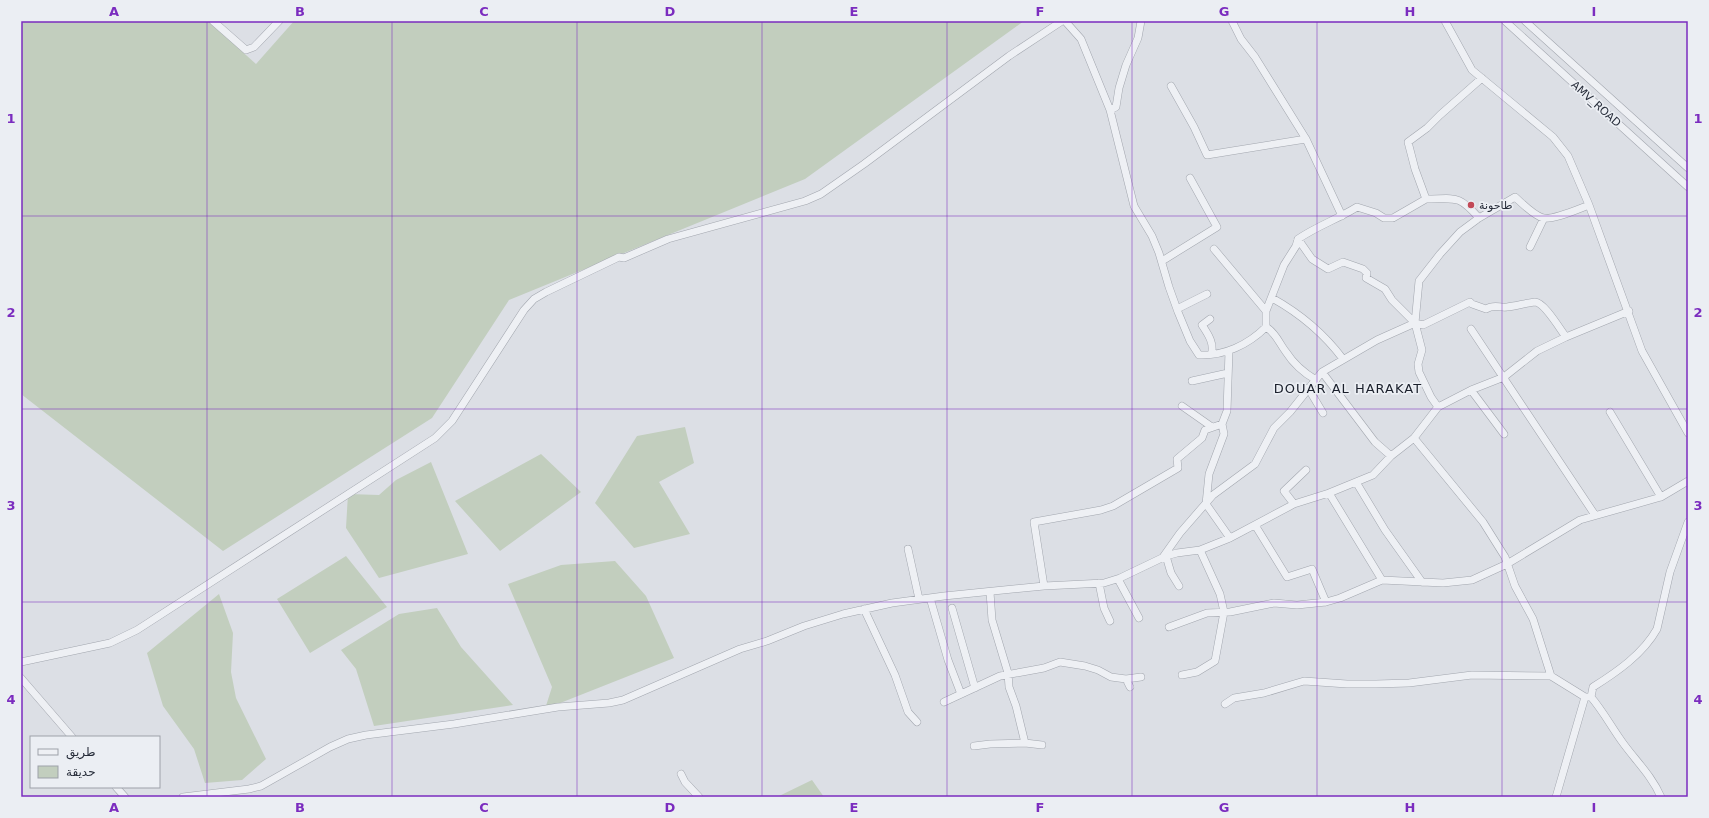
<svg xmlns="http://www.w3.org/2000/svg" width="1709" height="818" viewBox="0 0 1709 818" font-family="'DejaVu Sans','Noto Naskh Arabic',sans-serif">
	<style>
		.green { fill: #c2cebe }
		.lines { fill: none; stroke-linecap: round; stroke-linejoin: round }
		.minor-casing { stroke: #a2a6ae; stroke-width: 8 }
		.minor { stroke: #eef0f4; stroke-width: 7 }
		.grid { fill: none; stroke: #7b2cbf; stroke-width: 1; stroke-opacity: 0.55 }
		.poi-dot { fill: #c24957; stroke: #ebeef3; stroke-width: 1.5 }
		.labels { text-anchor: middle; dominant-baseline: central; stroke-width: 3.5; stroke-linejoin: round; paint-order: stroke }
		.street-label { font-size: 11px; fill: #272d3a; stroke: #ebeef3 }
		.poi-label { font-size: 11px; fill: #272d3a; stroke: #ebeef3; text-anchor: start }
		.quarter-label { font-size: 13px; letter-spacing: 1px; fill: #1a1f2b; stroke: #ebeef3 }
		.neatline { fill: none; stroke: #7b2cbf; stroke-width: 1.5 }
		.grid-label { font-size: 13px; text-anchor: middle; font-weight: bold; fill: #7b2cbf }
	</style>
	<rect width="100%" height="100%" fill="#dcdfe5"/>
	<!-- green -->
	<path class="green" d="M21,21H208L256,64L294,21H1024L805,179L509,300L432,418L223,551L21,394Z
		M685,427L694,463L659,482L690,534L634,548L595,503L637,436Z
		M541,454L581,492L500,551L455,501Z
		M431,462L468,554L379,578L346,528L348,494L379,495L396,480Z
		M346,556L387,607L310,653L277,599Z
		M615,561L646,596L674,658L545,709L552,687L508,584L561,565Z
		M219,594L233,633L231,672L236,698L266,759L242,780L205,783L194,749L163,706L147,653Z
		M437,608L461,647L513,705L374,726L356,669L341,650L399,614Z
		M812,780L824,797H777Z"/>
	<g class="lines">
		<defs>
			<path id="minor" d="M213,21L246,50L254,47L279,21
				M1065,21L1081,39L1110,110L1134,206L1152,236L1159,253L1169,287L1178,312L1190,341L1199,355C1224,356 1248,345 1266,327V311L1284,265L1296,246L1298,239C1317,226 1338,219 1357,207L1376,213L1384,218H1393L1426,199L1415,169L1408,142L1427,128L1440,115L1482,78
				M1232,21L1241,39L1255,57L1306,139L1342,216
				M1445,21L1472,70L1553,137L1568,156L1589,205L1642,351L1688,433
				M1505,21L1688,187
				M1525,21L1688,168
				M1171,86L1194,127L1207,155L1306,139
				M1110,110L1116,107L1119,88L1126,65L1138,38L1141,21
				M1426,199C1456,199 1458,194 1479,218
				M1298,239L1312,259L1328,269L1343,262L1363,269L1367,273L1366,278L1385,289L1392,300L1415,323
				M1530,247L1544,218
				M1214,249L1266,311
				M1162,261L1217,227L1190,178
				M1272,298C1299,313 1325,335 1343,359
				M1177,309L1207,294
				M1210,319L1202,325C1208,334 1215,344 1211,355
				M1266,327C1276,333 1279,343 1286,352C1293,363 1304,373 1316,380
				M1471,329L1595,515
				M1229,351L1227,411L1222,424L1224,434L1209,474L1206,504L1230,538
				M1322,372L1375,442L1391,456
				M1192,381L1228,373
				M1308,388L1323,413
				M1471,390L1504,434
				M1182,406L1212,427
				M1438,407L1431,397L1419,372L1418,364L1422,350L1415,323L1419,281L1440,254L1460,232L1479,218L1515,197C1523,204 1533,215 1543,218C1554,220 1578,209 1589,205
				M1610,412L1661,497
				M1414,438L1438,407L1471,390L1504,377L1537,351L1566,337L1629,311
				M1356,482L1385,530L1422,582
				M1294,504L1284,491L1306,470
				M1255,525L1287,577L1312,569L1326,602
				M908,549L919,599
				M1166,556L1171,573L1179,586
				M1163,557L1180,533L1213,495L1255,464L1274,428L1290,412L1322,372L1377,340L1415,323L1423,325L1470,302L1472,304L1486,309C1494,304 1499,308 1507,307C1516,306 1526,303 1535,302C1544,302 1560,329 1566,337
				M1118,579L1139,618
				M1382,580L1443,583L1472,580L1507,564L1580,520L1661,497L1688,481
				M1099,583L1104,608L1110,621
				M1044,586L1034,522L1101,510L1113,506L1178,468L1177,459L1202,438L1205,430L1222,424
				M930,598L948,660L961,694
				M952,608L975,688
				M864,609L895,675L908,712L917,722
				M1169,627L1207,613L1230,612L1274,603L1297,605L1326,602L1340,598L1382,580L1329,493
				M21,662L110,643L137,630L435,438L452,421L524,310L534,299L546,292L619,257L624,258L668,239L805,201L821,194L864,164L1009,56L1062,21
				M1182,675L1197,672L1215,661L1224,612L1220,594L1200,550
				M21,678L72,737
				M1126,679L1141,677
				M1591,697L1593,687C1617,672 1643,654 1657,629L1670,572L1688,522
				M944,702L1000,676L1044,668L1060,662L1085,666L1098,670L1111,677L1126,679L1130,687
				M1225,704L1234,698L1264,693L1304,681L1347,684H1376L1409,683L1472,675L1551,676
				M1025,743L1042,745
				M974,746L990,744L1025,743L1016,706L1009,687L1008,673L992,620L990,592
				M681,774L685,782L699,797
				M116,787L125,797
				M183,797L249,789L261,786L330,747L348,739L366,735L454,724L558,707L609,703L623,700L740,649L767,641L804,626L843,614L892,603L944,596L1044,586L1104,583L1120,578L1166,556L1177,553L1200,550L1230,538L1294,504L1329,493L1373,475L1391,456L1414,438L1483,522L1505,557L1515,586L1533,619L1551,676L1585,697
				M1556,797L1585,697H1591C1603,711 1612,728 1623,743C1636,761 1652,776 1661,797"/>
		</defs>
		<!-- minor casing -->
		<use href="#minor" class="minor-casing"/>
		<!-- minor -->
		<use href="#minor" class="minor"/>
	</g>
	<!-- grid -->
	<path class="grid" d="M207,21V797M392,21V797M577,21V797M762,21V797M947,21V797M1132,21V797M1317,21V797M1502,21V797M21,216H1688M21,409H1688M21,602H1688"/>
	<!-- markers -->
	<circle class="poi-dot" cx="1471" cy="205" r="4"/>
	<g class="labels">
		<!-- street labels -->
		<g class="street-label">
			<text transform="translate(1596 104) rotate(42)">AMV_ROAD</text>
		</g>
		<!-- poi labels -->
		<g class="poi-label">
			<text x="1479" y="205">طاحونة</text>
		</g>
		<!-- quarter labels -->
		<g class="quarter-label">
			<text x="1348" y="388">DOUAR AL HARAKAT</text>
		</g>
	</g>
	<!-- border -->
	<rect width="1709" height="818" fill="none" stroke="#ebeef3" stroke-width="44"/>
	<!-- legend -->
	<rect x="30" y="736" width="130" height="52" fill="#ebeef3" stroke="#9da1a9"/>
	<rect x="38" y="749" width="20" height="6" fill="#eef0f4" stroke="#9da1a9"/>
	<text x="66" y="756" font-size="12" fill="#272d3a">طريق</text>
	<rect x="38" y="766" width="20" height="12" fill="#c2cebe" stroke="#9da1a9"/>
	<text x="66" y="776" font-size="12" fill="#272d3a">حديقة</text>
	<rect x="22" y="22" width="1665" height="774" class="neatline"/>
	<g class="grid-label">
		<text x="114" y="16">A</text>
		<text x="300" y="16">B</text>
		<text x="484" y="16">C</text>
		<text x="670" y="16">D</text>
		<text x="854" y="16">E</text>
		<text x="1040" y="16">F</text>
		<text x="1224" y="16">G</text>
		<text x="1410" y="16">H</text>
		<text x="1594" y="16">I</text>
		<text x="11" y="123">1</text>
		<text x="1698" y="123">1</text>
		<text x="11" y="317">2</text>
		<text x="1698" y="317">2</text>
		<text x="11" y="510">3</text>
		<text x="1698" y="510">3</text>
		<text x="11" y="704">4</text>
		<text x="1698" y="704">4</text>
		<text x="114" y="812">A</text>
		<text x="300" y="812">B</text>
		<text x="484" y="812">C</text>
		<text x="670" y="812">D</text>
		<text x="854" y="812">E</text>
		<text x="1040" y="812">F</text>
		<text x="1224" y="812">G</text>
		<text x="1410" y="812">H</text>
		<text x="1594" y="812">I</text>
	</g>
</svg>
